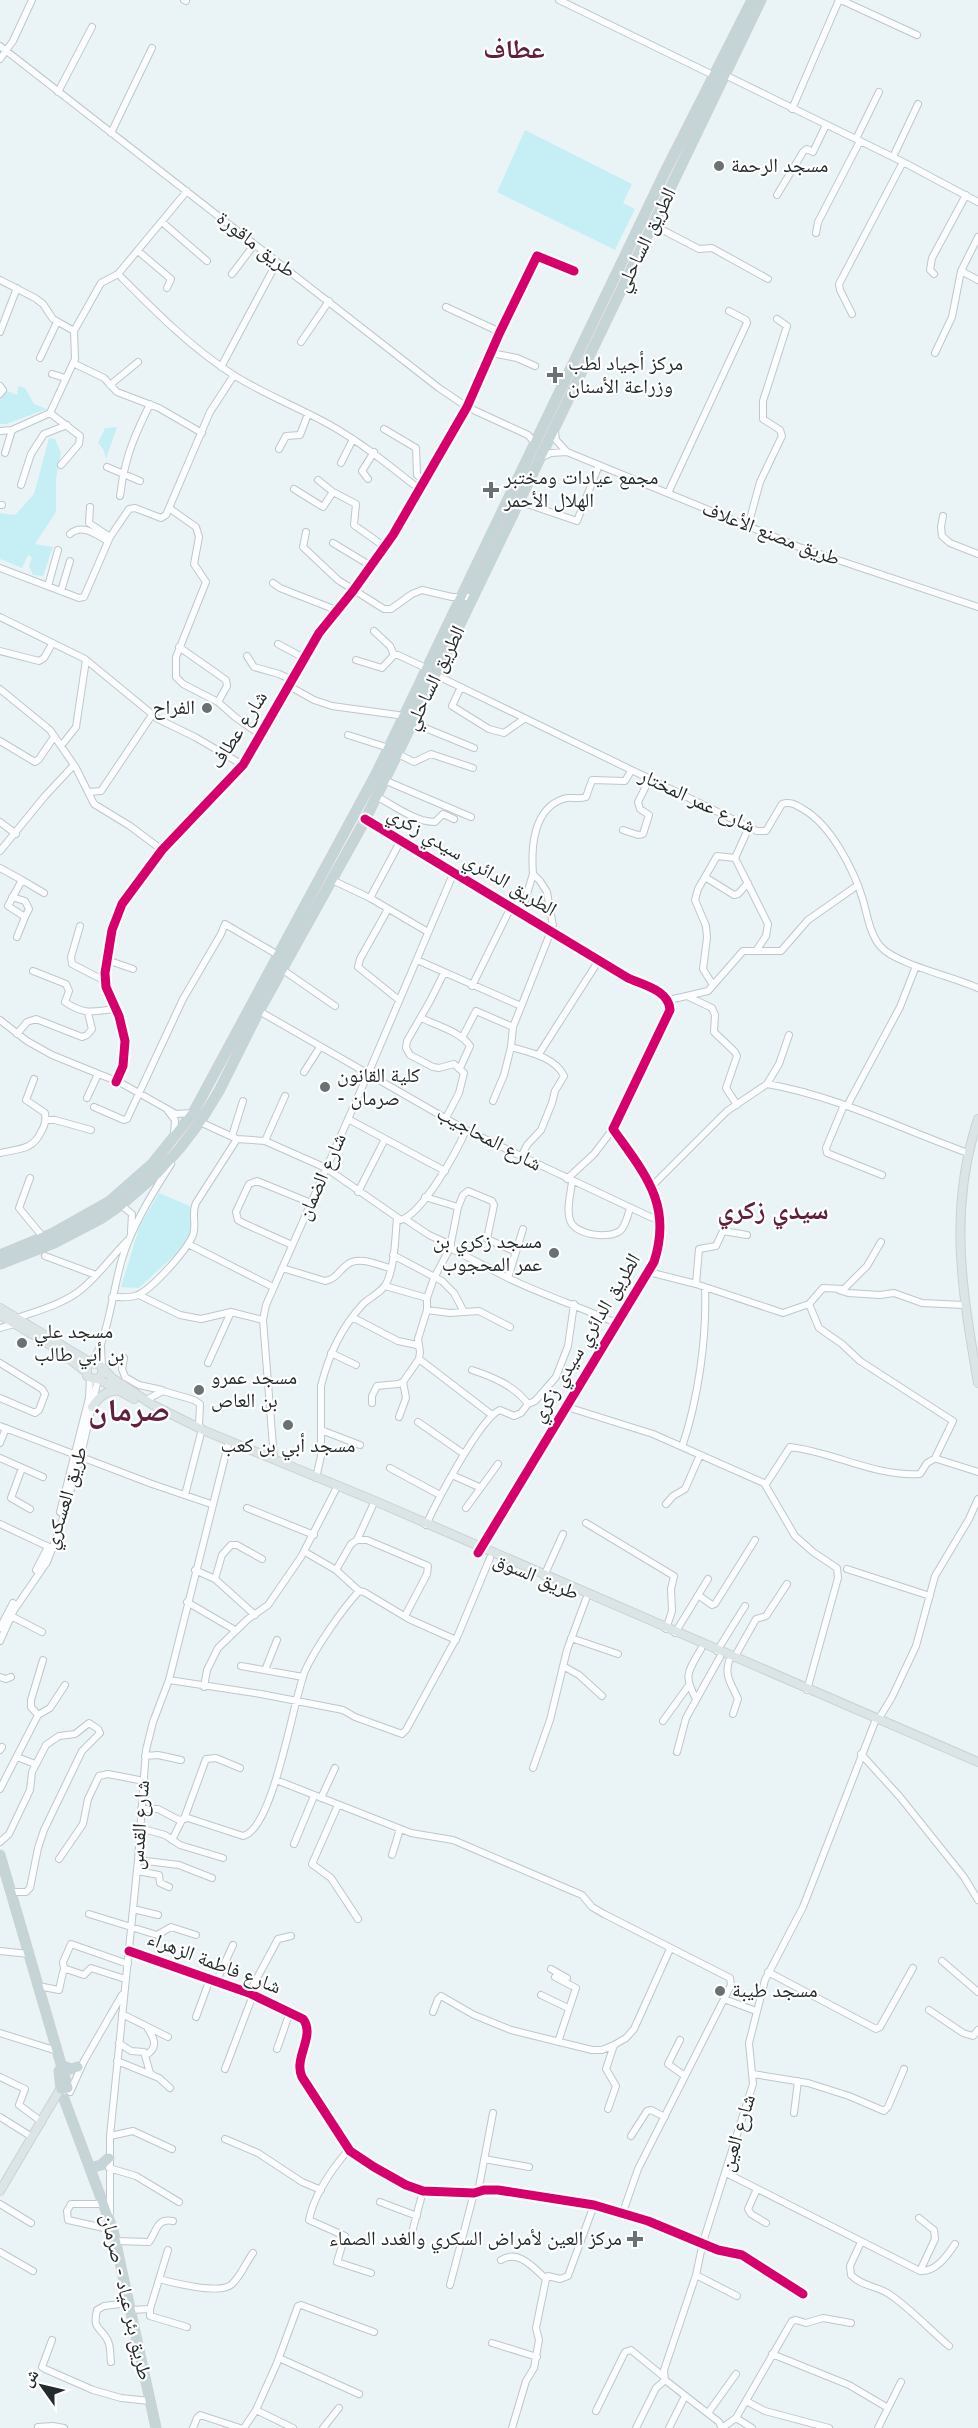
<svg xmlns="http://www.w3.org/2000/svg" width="978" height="2428" viewBox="0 0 978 2428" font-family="'Varela Round','Noto Naskh Arabic',sans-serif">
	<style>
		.green { fill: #c6eff5 }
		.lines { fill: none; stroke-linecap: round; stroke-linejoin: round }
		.minor-casing { stroke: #bfc7c8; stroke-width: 8 }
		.major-casing { stroke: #ccd1d2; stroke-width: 10 }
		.highway-casing { stroke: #ccd1d2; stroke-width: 11 }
		.minor { stroke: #fcfdfe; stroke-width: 6 }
		.major { stroke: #dce5e6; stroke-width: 8 }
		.highway { stroke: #c5d5d7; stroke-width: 9 }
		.cycleway-casing { stroke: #fff; stroke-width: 13 }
		.cycleway { stroke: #d6006c; stroke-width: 9 }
		.poi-dot { fill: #697173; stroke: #fff; stroke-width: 2 }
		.labels { text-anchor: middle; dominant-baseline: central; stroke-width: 4.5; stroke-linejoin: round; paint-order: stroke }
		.poi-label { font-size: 20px; fill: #242b2c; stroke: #fff; text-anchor: start }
		.street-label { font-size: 20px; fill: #242b2c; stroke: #fff }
		.district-label { font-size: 26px; font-weight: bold; fill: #601f3b; stroke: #fff }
		.town-label { font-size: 32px; font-weight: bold; fill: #601f3b; stroke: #fff }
	</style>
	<rect width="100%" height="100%" fill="#eaf4f6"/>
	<!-- green -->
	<path class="green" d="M525,130L632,184L623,203L635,209L615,250L497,192Z
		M18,386L25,388L34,404L47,409L6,424H0V397L7,391L17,395Z
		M117,427L106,459L103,449L98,443L105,428Z
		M49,438L55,439L61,453L56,479V512L35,544L53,547L43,576L33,575L29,566L32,558L28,555L22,568L0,559V513L15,515L34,494Z
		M159,1193L190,1206L193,1228L188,1238L181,1249L139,1288L121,1287L140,1225Z"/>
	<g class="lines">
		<defs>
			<path id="minor" d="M184,0L186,1
				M559,0L715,76
				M841,0L917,35
				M0,46L439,388L467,407L528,435L535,443
				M0,59L13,41L32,0
				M725,75L903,162L978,202
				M58,92L92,27
				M792,109L839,0
				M111,133L152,48
				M856,139L879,92
				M893,157L918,104
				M777,195L803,152L807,149L813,152L826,125
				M162,222L207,261
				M653,225L699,249L712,248L768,279
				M816,233L818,222L860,141
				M138,251L171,279L167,288
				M961,271L978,280
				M118,274C155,311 189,346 232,374C263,394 298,407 330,425C362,443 390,466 419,489
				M232,274L254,245
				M934,274L930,270L932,258L966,195
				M0,280L35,298L43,304L53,319L74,331
				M446,307L500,332
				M852,314L840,290L839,284L903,162
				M0,332L17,288
				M301,342L329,301
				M491,353L517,358L535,366
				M935,353L952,317L961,271L978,237
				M40,358L57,322
				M73,363L104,378L117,392L159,408L202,433
				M221,367L277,262
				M52,374L65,378
				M110,385L138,362
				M0,386L3,390L0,394
				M50,413L80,436L79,444L61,465
				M384,429L416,448L417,475L424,480
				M0,431L12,430L50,413L75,359L74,331L101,283L118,274L187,191
				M555,432L556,440L567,452L799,547L978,607
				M279,449L286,436L300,435L308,414
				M5,453L12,430
				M542,457L551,453L567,452
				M341,463L353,439
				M107,467L140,481
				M368,479L362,471L374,452
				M318,480L333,492L356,504L354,525L385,547
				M21,485L31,454L44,434L67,425
				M294,489L323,507L333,492
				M668,493L747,323L746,320L729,311
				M120,496C122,486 122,477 125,468C130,445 140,425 150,404
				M521,502L577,521L599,465
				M0,505H2
				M90,507L89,523L110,537
				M169,508L196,527L199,537L194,564L206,582L176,657V677L183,684L218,702L235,717L261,735
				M943,516L941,527L942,536L950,543L978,554
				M748,526L760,482L782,436L780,430L763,419V401L787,326L777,319
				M306,532L303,547L338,580L384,609H391L412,594L422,590L452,597H474
				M70,534C83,523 96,535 108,541
				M333,543L371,566
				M0,568L79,598L84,597L110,537L129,509L135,508L161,518L166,515L210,412L234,375
				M273,583L280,588L336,610
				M48,586L58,550
				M61,591L70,561
				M0,617L85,659L158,719L195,737L243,765
				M374,631L390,646L394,655
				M278,644L304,658
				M179,647L226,680L227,686L218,702
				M0,651L39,661L44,658L52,644
				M247,656L254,667L279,674L292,680
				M356,660L382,668L394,655H398L428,669
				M436,675L757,831H766L782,804C790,801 796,805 803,809C831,825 854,870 863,900C867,914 870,935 881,947C896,964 954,977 978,988
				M289,686L314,700L332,706L405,716
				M461,687L452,706L489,729L504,733L524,719
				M0,689L50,730L76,768L94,804L130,826L162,850
				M413,723L474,748
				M348,735L389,748
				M0,741L35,762L39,759L54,737
				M61,746L76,727L86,660
				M398,754L414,762L431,754L473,768
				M384,780L471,817
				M88,792L101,791L152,715
				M376,796C393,805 415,822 435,822L443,814L454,819
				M365,819L628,978C643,985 669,990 670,1010L613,1129C644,1173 673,1204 654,1262L478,1553
				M0,822L16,834
				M749,827L735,858L768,924L766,936L756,951
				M623,830L638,835L643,834L649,815L640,809L638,802L649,780
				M0,851L45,796L74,765
				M0,868L22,880L8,906L25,917L17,937
				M705,877L734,895L738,894L748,883
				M22,880L44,893
				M332,880L370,898L428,932
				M12,897L25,901L29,909L25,917
				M370,898L401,840
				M388,909L360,959L358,967L399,1000
				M521,913L533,874
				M80,926L71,957L72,964L105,981
				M107,960L133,969
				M417,960L521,1006
				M283,970L335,1006
				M33,971L66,984L69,991L65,1002C86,1016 93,1011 116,1009
				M444,973L430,1001L407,1041L406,1048L410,1055L433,1067L439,1068L454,1064L464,1073L459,1093L446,1118
				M713,985L703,969L707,938L706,926L695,900L698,889L717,856L735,858
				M472,986L511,907
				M689,997L712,1008L715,1015L714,1032L735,1052L737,1056L726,1088L737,1105
				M669,1000L708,991L743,951H781L808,920L858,885
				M259,1011L466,1130L661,1222
				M421,1018C436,1025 461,1032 470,1046L460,1068
				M0,1020L27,1041L52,1055L121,1083L176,1114L193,1113
				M17,1034L27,1022L36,1019L82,1037L87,1035L92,1029L88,1013
				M462,1038L476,1011L513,1027
				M539,1054L599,960
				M304,1072L320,1047
				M116,1082L123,1066L125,1041L119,1016L106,987L105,973L112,930L122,904L162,850L243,765L319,633L353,591L393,535L467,407L500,332L537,256L574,271
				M767,1084C837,1096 901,1129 968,1153
				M87,1098L98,1074
				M493,1101L504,1075L511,1047
				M844,1105L826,1148L827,1153L882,1175
				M847,1106L900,1007L916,966
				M94,1107L124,1120L127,1119L183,999L221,934L225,924L278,955
				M168,1111L175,1120L174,1134
				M348,1119L445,1171
				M46,1120H55L91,1130
				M200,1122L237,1139L265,1141L326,1168L401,1220C423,1213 457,1151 466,1130
				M232,1136L243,1101
				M265,1141L285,1096
				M0,1153C18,1149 33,1150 41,1132C45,1125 46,1121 45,1113L26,1100L34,1079
				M521,1157L527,1145L541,1130L552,1103L555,1091L564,1076C555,1057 529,1052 511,1047L513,1027L553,926L547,892L540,881L533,874C531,848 533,809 563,799C570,796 579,800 586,797L592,780L625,781L631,771
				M30,1178L19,1208L43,1237
				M567,1179L594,1154L613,1129
				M572,1181C571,1193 566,1209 570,1220C574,1235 610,1240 621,1230C626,1224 628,1215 630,1208
				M652,1186L727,1111L767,1084L779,1064L789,1035
				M358,1192L385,1139
				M425,1197L458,1207
				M121,1205L132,1214L131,1232
				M405,1219L429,1235L451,1245
				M523,1229L508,1278C543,1295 580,1307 616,1323
				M188,1244L273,1287
				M292,1245L243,1223L238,1220L236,1212L249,1184L257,1181L311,1203
				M450,1248L508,1278
				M393,1255L442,1281L454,1293L464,1312
				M45,1256L96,1275
				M282,1268L325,1281C337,1279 339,1270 348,1264C359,1256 378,1265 390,1268
				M649,1272L696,1284L783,1313L809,1304L823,1288L844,1289L867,1266L881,1242
				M696,1284L699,1249L716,1246L723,1231L747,1235
				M385,1286L427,1298L434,1278L450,1248L458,1207L463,1195L468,1191L492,1201L494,1205L487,1239L516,1252
				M839,1290L848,1293L880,1295L894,1293L922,1303L964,1305
				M139,1295L180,1315L201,1319L231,1312L263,1320
				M112,1297C119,1297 128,1298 135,1296C150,1292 187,1250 193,1235C197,1224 191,1214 196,1203L237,1139
				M809,1304L819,1328L842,1344L860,1361L953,1421L936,1456L937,1459L978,1472
				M427,1310L450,1313L479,1311L510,1327
				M352,1317L398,1341L417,1345
				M17,1318C37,1311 60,1305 78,1292C97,1278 110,1258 127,1241
				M0,1328L14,1324
				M101,1347L102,1367
				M331,1353L356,1365
				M124,1358L122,1369L125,1377L139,1385L162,1390
				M419,1359L492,1415
				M92,1362C108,1340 113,1288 122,1259C132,1226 152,1194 171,1164
				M0,1363L42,1389L45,1394L39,1410L35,1413L0,1398
				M208,1363L231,1312
				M472,1370C493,1377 515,1386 528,1404
				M146,1400L163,1391L194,1400L200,1404L199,1425L202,1429L185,1495
				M372,1403V1396L377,1386L398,1384L403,1382L419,1359L420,1352L418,1339L427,1310V1298
				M567,1407L653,1434L764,1483L795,1536L813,1552L837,1568L838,1578L807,1690
				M399,1417L406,1398L403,1382
				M418,1422L464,1454
				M0,1426L152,1484L211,1504
				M321,1430L360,1445
				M0,1443L6,1428
				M682,1447C698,1400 707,1338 705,1288
				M0,1458L43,1477
				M274,1459L263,1320L266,1305L368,1074L454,872
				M22,1468L11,1498L30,1509
				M390,1468L440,1495
				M452,1475L479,1487
				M316,1478L321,1456V1386C329,1354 341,1328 363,1304C370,1297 383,1292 387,1282C395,1264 395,1239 397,1218
				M766,1484L790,1447C834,1452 875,1477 920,1474L927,1463L936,1458
				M666,1504L673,1496L685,1489L700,1455
				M247,1508L314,1535
				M466,1508L498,1464
				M60,1512L89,1398L90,1378
				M586,1523L674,1576L671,1589L672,1611L666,1629
				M0,1524L49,1547
				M426,1525C436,1503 480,1418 500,1410L514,1416L521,1413L528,1404L535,1401L556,1377L568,1346L574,1304
				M357,1540H367L428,1566L427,1574L405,1616
				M305,1552L336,1570L359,1591L364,1592L409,1619L456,1640
				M847,1569L930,1596
				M36,1570L48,1547
				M195,1570L215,1579L255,1615
				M336,1570L351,1544L357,1540L373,1505
				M544,1576L563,1534
				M215,1579L222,1555L231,1545H237L262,1559
				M698,1595L712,1605L715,1604L755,1540
				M187,1602L235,1630
				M11,1616L42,1632
				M0,1628L13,1603
				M675,1633L708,1579
				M571,1638L618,1654
				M0,1641L14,1610L47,1562L59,1531L81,1455L98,1379
				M717,1651L745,1606
				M734,1658L756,1619L766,1616L787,1584
				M729,1661C724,1676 732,1685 738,1699L733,1714
				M241,1666L303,1677
				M563,1666L579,1675L602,1696
				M265,1670L277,1640
				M0,1677L6,1679L11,1677
				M169,1680L261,1694L343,1710L355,1717L402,1734L406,1730L458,1635L490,1558
				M204,1687L207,1670L218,1648L248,1619L268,1605L301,1557L335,1491
				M696,1699C683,1675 688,1672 701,1649
				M38,1715L31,1707V1700L43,1660
				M878,1720L892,1697L916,1646L935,1576L969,1519L978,1499
				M663,1721L689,1685
				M0,1750L2,1747
				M677,1752L686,1718L720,1657
				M861,1754L900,1797L964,1877L978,1900
				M145,1756L158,1755L181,1760
				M17,1757L35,1764
				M533,1768L550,1720L567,1650L586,1599
				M276,1780L411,1833L453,1840L582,1895L592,1907L604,1914L730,1978L731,1985L724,1999L638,2169L623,2212
				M0,1789L38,1715L50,1708L65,1685
				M321,1798L335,1768
				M338,1805L312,1864L331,1878L358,1919
				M141,1809H158L179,1820L188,1818L243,1836C274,1829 293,1700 305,1671C316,1647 341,1611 359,1591
				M184,1819L206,1759L216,1758L240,1768
				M140,1828L165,1835L180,1845L223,1858
				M172,1840L182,1820
				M0,1842L9,1834L30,1790L32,1772L46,1745L59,1736L75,1734L89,1723L98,1729L100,1733L82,1751L44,1830L38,1848L30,1888L26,1892H12
				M294,1844L314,1796
				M392,1855L400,1829
				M59,1859L83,1824L88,1799L99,1776L108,1774L144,1781
				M138,1860L179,1865L212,1878
				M137,1871L159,1875L160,1883L169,1887
				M133,1909L158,1915
				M89,1914L157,1935L171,1927L196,1935
				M0,1951L29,1954
				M129,1951L249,1993L303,2019C316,2036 293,2058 302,2077L350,2151L374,2167L406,2185L423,2191L474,2193L484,2190H498L594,2205L648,2221L718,2250L742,2255L803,2294
				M942,1961L978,1992
				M64,1969L63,1962L71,1944L128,1964
				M551,1969L567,1978
				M768,1972L876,2029L880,2027L913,1968
				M555,1977L576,1988L558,2042
				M216,1982L233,1945
				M38,1986L59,1990L63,1972L66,1969L84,1975L91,1968L125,1979
				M249,1993L278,1939L291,1936
				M541,1995L568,2008
				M724,1999L756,2011
				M929,2010L963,2033L973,2036L978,2030
				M433,2012L438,1999L441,1996L474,2015L511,2030L592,2050H602L614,2045L626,2038L634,2029L670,1949
				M122,2014L168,2037
				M196,2017L210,1979
				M0,2033L54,2050
				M680,2040L668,2064L685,2076
				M119,2043L131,2051L144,2052L150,2073L153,2075
				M277,2049L290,2012
				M144,2052L146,2055C158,2048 155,2039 148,2029
				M117,2061L159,2078L170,2088
				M225,2069L253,1995
				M753,2074L808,2083L849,2096L884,2111L888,2107L904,2069
				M0,2077L25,2089L19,2105L42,2122
				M70,2092L84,2061L122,1995
				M608,2109L616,2086L606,2069L614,2045
				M794,2113L798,2081
				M0,2117L32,2137
				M110,2136L133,2131L172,2149
				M631,2136L647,2111L651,2110L665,2117
				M225,2139L258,2153L302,2182L321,2190
				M349,2149C332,2169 314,2194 309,2220L345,2236L337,2262L371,2273
				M484,2159L529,2167
				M109,2168L136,2176L179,2202
				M726,2173L920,2271C936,2272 947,2256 955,2244
				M757,2189L748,2209L751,2214L766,2223
				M478,2192L493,2113
				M380,2202L417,2216
				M0,2204L31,2223
				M104,2204H71L67,2211L68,2220L113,2230
				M110,2213V2136L138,1860L146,1750L153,1722L169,1680L229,1441
				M919,2218L934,2230L935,2239L920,2271
				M411,2236L423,2191
				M116,2241L149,2242C157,2231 156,2218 173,2221
				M861,2242L850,2266L851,2275C861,2286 877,2286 889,2294C910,2308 929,2329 949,2346
				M168,2250L150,2309V2316L187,2327
				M0,2252L33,2271
				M501,2260C518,2249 533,2267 546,2279
				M696,2275L737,2296
				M159,2279C174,2283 222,2295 232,2284C241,2276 246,2262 253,2253
				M546,2279L548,2276L560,2279L568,2276L594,2205
				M450,2285L474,2193
				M130,2310L150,2309
				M52,2340L42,2367L45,2369L93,2390L121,2398L150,2401
				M492,2343L537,2357
				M772,2354L849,2385L888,2408
				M279,2358L359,2394
				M111,2362C110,2356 111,2347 108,2341C101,2326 92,2331 97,2310L104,2306L129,2303
				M746,2401L765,2411L829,2428
				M256,2410L293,2428
				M596,2411L625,2352L631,2350L664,2377
				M708,2413L736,2374
				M736,2418L752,2428
				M38,2427L53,2426L64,2428
				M193,2428L197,2418L200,2415L240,2428
				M244,2428L256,2410L277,2363L298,2306L301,2305L374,2332
				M323,2428L339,2408
				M512,2428L526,2381L534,2368L539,2340L536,2328L546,2279
				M636,2428L656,2388L665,2380
				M669,2428L685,2396
				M722,2428L719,2422L665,2380L664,2370L696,2275L703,2242L753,2084L749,2043L765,1980L803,1907L876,1719
				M722,2428L736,2418L792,2321L796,2320L806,2323L823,2318L851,2323
				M878,2428L901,2382"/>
			<path id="major" d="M978,1119C948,1210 962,1290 978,1383
				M0,1308L91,1363
				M0,1315L57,1349L86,1372
				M102,1367V1374L99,1378L93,1379L87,1376V1367L91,1363L99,1364L112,1378L153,1405L205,1431L375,1501L978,1762
				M98,1379L134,1399
				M92,1407C99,1397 107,1389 120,1391
				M0,2191L59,2091"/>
			<path id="highway" d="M0,1255L53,1233L110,1201L152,1164L193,1113L377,772L665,172L752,0
				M0,1264L54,1243L102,1218L121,1205L159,1172L180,1148L200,1122L219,1091L259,1011L364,822L396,757L761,0
				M0,1855L68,2088
				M61,2065L71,2069L78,2067
				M59,2071L61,2089
				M64,2099L113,2230L156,2428
				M90,2168L101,2165L109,2158"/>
		</defs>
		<!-- minor casing -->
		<use href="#minor" class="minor-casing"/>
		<!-- major casing -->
		<use href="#major" class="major-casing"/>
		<!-- highway casing -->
		<use href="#highway" class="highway-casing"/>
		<!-- minor -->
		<use href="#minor" class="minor"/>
		<!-- major -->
		<use href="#major" class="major"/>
		<!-- highway -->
		<use href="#highway" class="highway"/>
		<defs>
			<path id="cycleway" d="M365,819L628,978C643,985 669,990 670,1010L613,1129C644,1173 673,1204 654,1262L478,1553
				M116,1082L123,1066L125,1041L119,1016L106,987L105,973L112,930L122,904L162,850L243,765L319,633L353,591L393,535L467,407L500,332L537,256L574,271
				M129,1951L249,1993L303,2019C316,2036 293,2058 302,2077L350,2151L374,2167L406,2185L423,2191L474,2193L484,2190H498L594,2205L648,2221L718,2250L742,2255L803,2294"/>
		</defs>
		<!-- cycleway casing -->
		<use href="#cycleway" class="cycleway-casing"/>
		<!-- cycleway -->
		<use href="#cycleway" class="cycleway"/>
	</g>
	<!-- markers -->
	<g class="poi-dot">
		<circle cx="719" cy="166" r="6"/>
		<path d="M552 366h6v6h6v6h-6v6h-6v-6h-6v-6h6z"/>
		<path d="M488 481h6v6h6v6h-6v6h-6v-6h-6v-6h6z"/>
		<circle cx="207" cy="708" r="6"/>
		<circle cx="325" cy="1087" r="6"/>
		<circle cx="554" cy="1253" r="6"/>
		<circle cx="22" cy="1343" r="6"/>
		<circle cx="199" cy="1390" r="6"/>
		<circle cx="288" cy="1425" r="6"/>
		<circle cx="720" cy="1991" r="6"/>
		<path d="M632 2230h6v6h6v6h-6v6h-6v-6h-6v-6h6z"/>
	</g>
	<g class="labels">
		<!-- poi labels -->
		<g class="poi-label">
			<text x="731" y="166">مسجد الرحمة</text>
			<text x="568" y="364">مركز أجياد لطب<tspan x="568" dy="23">وزراعة الأسنان</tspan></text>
			<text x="504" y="478">مجمع عيادات ومختبر<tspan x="504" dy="23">الهلال الأحمر</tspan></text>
			<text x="195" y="708" text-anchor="end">الفراح</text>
			<text x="337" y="1076">كلية القانون<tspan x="337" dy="23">- صرمان</tspan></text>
			<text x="542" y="1242" text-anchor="end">مسجد زكري بن<tspan x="542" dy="23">عمر المحجوب</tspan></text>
			<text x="34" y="1332">مسجد علي<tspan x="34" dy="23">بن أبي طالب</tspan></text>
			<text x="211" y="1378">مسجد عمرو<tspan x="211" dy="23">بن العاص</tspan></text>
			<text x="288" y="1446" text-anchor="middle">مسجد أبي بن كعب</text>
			<text x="732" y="1991">مسجد طيبة</text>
			<text x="622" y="2239" text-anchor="end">مركز العين لأمراض السكري والغدد الصماء</text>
		</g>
		<!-- street labels -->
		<g class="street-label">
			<text transform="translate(646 240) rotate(-64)">الطريق الساحلي</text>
			<text transform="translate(256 245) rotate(38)">طريق ماقورة</text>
			<text transform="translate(771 534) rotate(21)">طريق مصنع الأعلاف</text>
			<text transform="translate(435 678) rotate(-64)">الطريق الساحلي</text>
			<text transform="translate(239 730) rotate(-57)">شارع عطاف</text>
			<text transform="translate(697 801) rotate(25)">شارع عمر المختار</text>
			<text transform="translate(472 862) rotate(31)">الطريق الدائري سيدي زكري</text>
			<text transform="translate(489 1139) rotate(28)">شارع المحاجيب</text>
			<text transform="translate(322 1177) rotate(-66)">شارع الضمان</text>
			<text transform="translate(586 1338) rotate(-59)">الطريق الدائري سيدي زكري</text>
			<text transform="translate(66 1498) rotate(-73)">طريق العسكري</text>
			<text transform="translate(536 1577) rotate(23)">طريق السوق</text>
			<text transform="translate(140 1825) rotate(-86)">شارع القدس</text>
			<text transform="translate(214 1963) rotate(21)">شارع فاطمة الزهراء</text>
			<text transform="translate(738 2133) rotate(-73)">شارع العين</text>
			<text transform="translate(126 2297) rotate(77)">طريق بئر عياد - صرمان</text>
		</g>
		<!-- district labels -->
		<g class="district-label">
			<text x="514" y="49">عطاف</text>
			<text x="773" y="1210">سيدي زكري</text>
		</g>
		<!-- town labels -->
		<g class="town-label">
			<text x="129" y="1411">صرمان</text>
		</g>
	</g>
	<!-- north arrow -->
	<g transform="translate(42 2386) rotate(304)" stroke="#ffffff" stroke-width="4.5" paint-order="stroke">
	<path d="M0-4.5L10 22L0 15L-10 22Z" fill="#242b2c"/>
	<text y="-9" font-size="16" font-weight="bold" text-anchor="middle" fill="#242b2c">ش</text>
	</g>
</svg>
